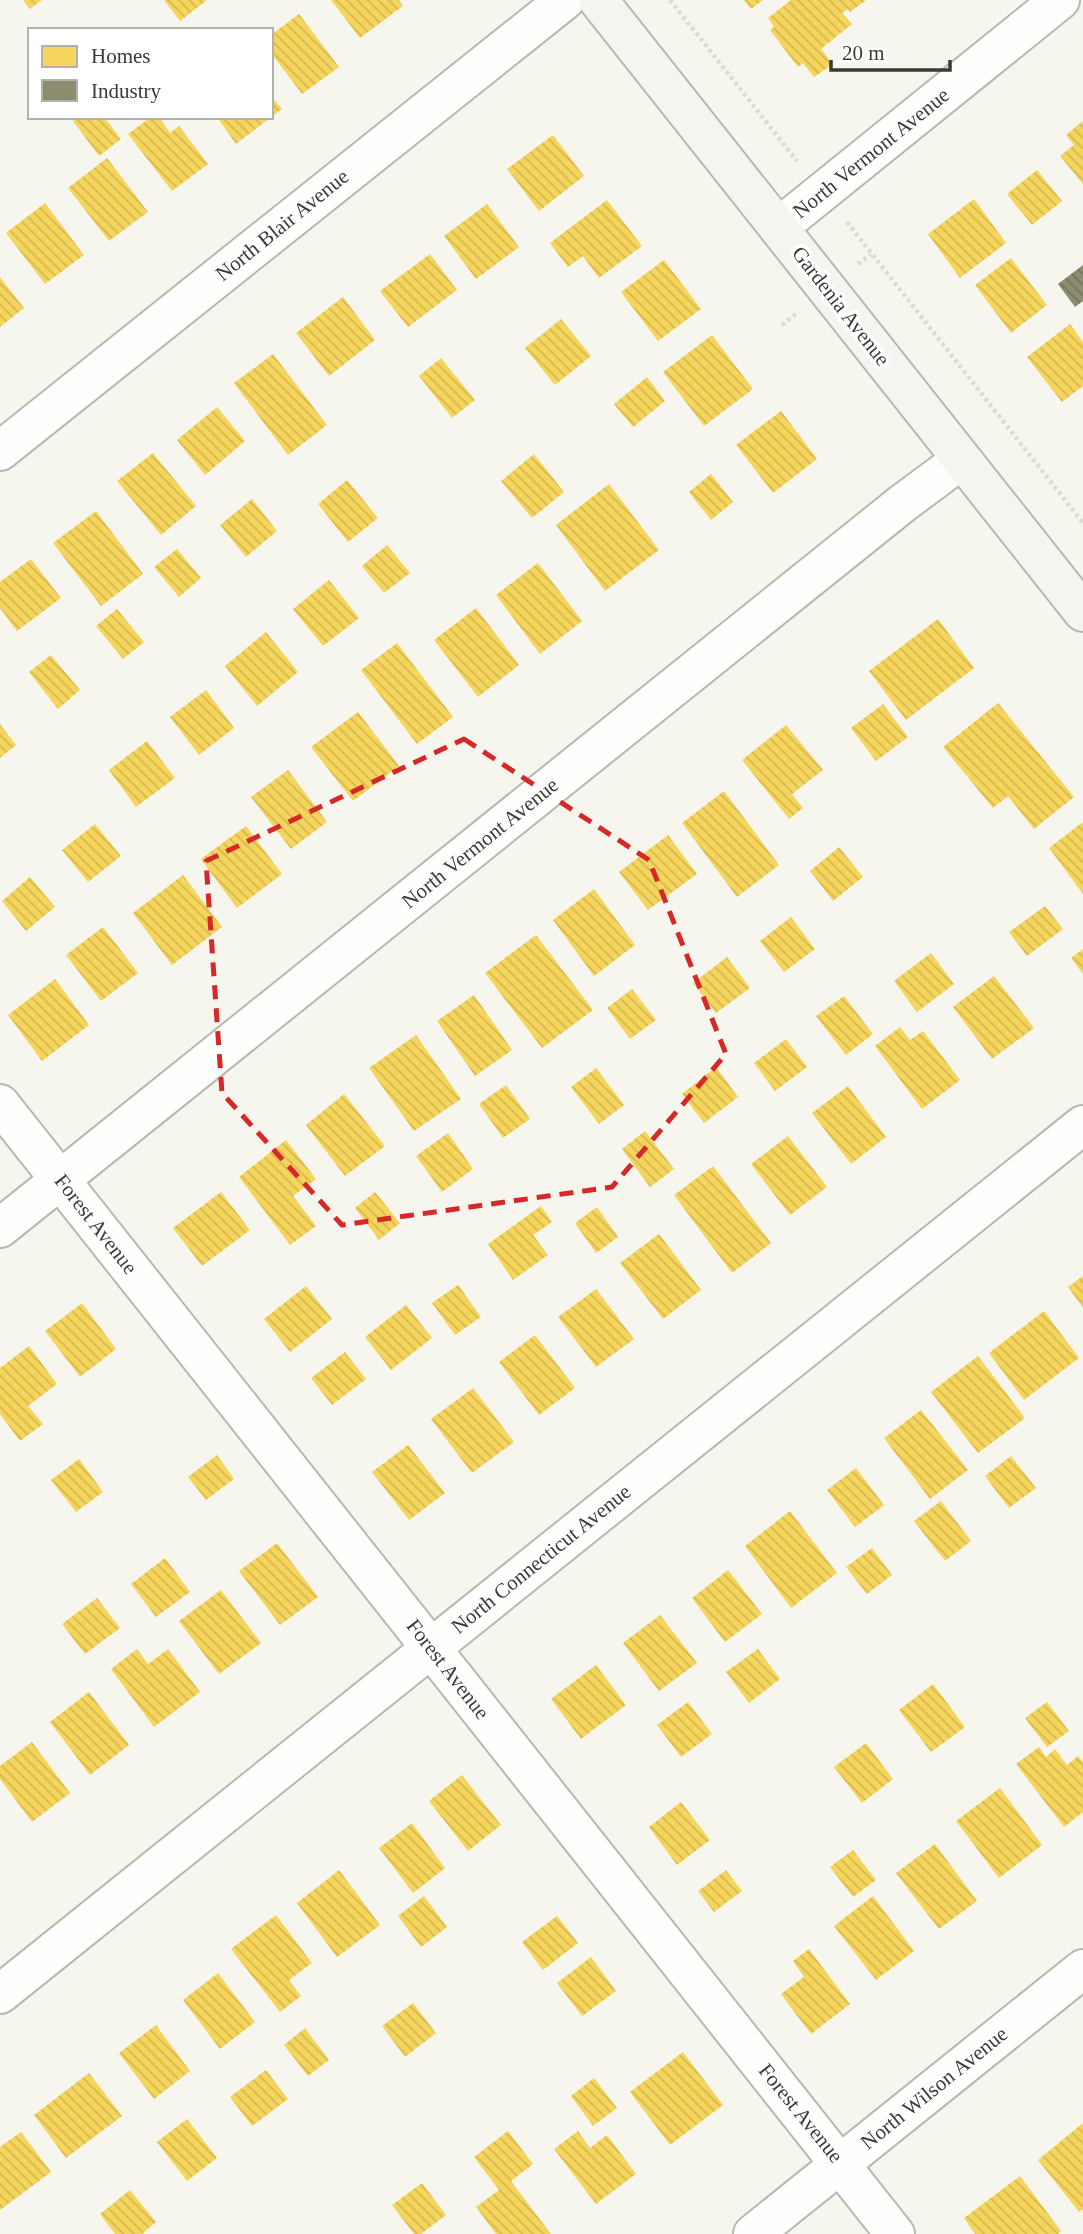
<svg xmlns="http://www.w3.org/2000/svg" width="1083" height="2234" viewBox="0 0 1083 2234" font-family="'Times New Roman',serif">
	<style>
		.homes { fill: url(#homes-back-hatch) }
		.industry { fill: url(#industry-back-hatch) }
		.lines { fill: none; stroke-linecap: round; stroke-linejoin: round }
		.street-casing { stroke: #b8b8b3; stroke-width: 42 }
		.secondary-casing { stroke: #b8b8b3; stroke-width: 42 }
		.path { stroke: #dbdbd8; stroke-width: 4.5; stroke-dasharray: 3.5 3.5; stroke-linecap: butt }
		.street { stroke: #fefefc; stroke-width: 38 }
		.secondary { stroke: #f4f4f0; stroke-width: 38 }
		.marked { fill: none; stroke: #d62828; stroke-width: 5; stroke-dasharray: 14 9; stroke-linejoin: round }
		.labels { text-anchor: middle; dominant-baseline: central; stroke-width: 7; stroke-linejoin: round; paint-order: stroke }
		.street-label { font-size: 21px; fill: #3b3b35; stroke: #fff }
	</style>
	<defs>
		<pattern id="homes-back-hatch" width="6" height="6" patternUnits="userSpaceOnUse" patternTransform="scale(1.75)"><rect width="6" height="6" fill="#f6d55c"/><path d="M-1 5l2 2M0 0l6 6M5-1l2 2" fill="none" stroke="#d4b851"/></pattern>
		<pattern id="industry-back-hatch" width="6" height="6" patternUnits="userSpaceOnUse" patternTransform="scale(1.75)"><rect width="6" height="6" fill="#8c8c6e"/><path d="M-1 5l2 2M0 0l6 6M5-1l2 2" fill="none" stroke="#74745b"/></pattern>
	</defs>
	<rect width="100%" height="100%" fill="#f6f6ee"/>
	<!-- homes -->
	<path class="homes" d="M23,0H42L30,9Z
		M164,0H207L180,21Z
		M331,0H399L403,6L360,38Z
		M744,0H763L751,9Z
		M791,0H866L850,12L848,9L842,13L852,24L821,49L833,64L814,77L803,63L798,67L770,30L774,27L768,18Z
		M299,14L339,67L302,94L271,53V35Z
		M271,96L282,109L236,144L217,117H271Z
		M78,117H104L121,139L99,156L73,121Z
		M151,117H159L170,133L179,126L208,164L172,191L128,134Z
		M1083,121V184L1060,156L1074,145L1066,135Z
		M553,135L584,176L539,211L507,169Z
		M107,158L148,212L109,241L68,188Z
		M1037,170L1062,201L1032,225L1007,194Z
		M974,199L1006,243L960,278L928,234Z
		M607,200L642,246L599,278L583,256L568,267L550,243Z
		M45,203L84,255L45,284L6,233Z
		M487,204L519,247L476,279L444,236Z
		M430,254L457,290L408,327L380,291Z
		M1011,258L1047,305L1011,333L975,285Z
		M664,260L701,309L658,341L621,292Z
		M0,277L24,308L0,327Z
		M343,297L375,340L329,376L296,333Z
		M561,319L591,356L555,385L525,348Z
		M1070,324L1083,342V386L1062,402L1027,357Z
		M712,335L753,389L704,426L663,372Z
		M273,354L327,425L288,455L234,383Z
		M441,358L475,400L452,418L419,376Z
		M647,377L665,401L633,427L614,404Z
		M217,407L245,441L205,475L177,440Z
		M781,411L817,459L773,493L736,445Z
		M153,453L196,506L161,535L117,481Z
		M534,454L564,492L532,518L501,481Z
		M711,474L733,502L711,520L689,492Z
		M347,480L378,518L348,542L318,504Z
		M609,484L659,550L605,591L556,525Z
		M252,499L277,531L246,557L220,525Z
		M96,511L143,574L101,606L53,543Z
		M387,545L410,573L384,593L362,566Z
		M177,549L201,578L179,597L154,567Z
		M31,559L61,598L17,631L0,608V582Z
		M538,563L582,621L540,654L496,595Z
		M329,580L359,618L323,646L293,609Z
		M476,608L519,665L478,697L434,640Z
		M117,609L144,642L123,659L96,626Z
		M938,619L974,668L906,720L869,671Z
		M266,632L298,672L257,706L225,666Z
		M397,643L453,717L417,744L361,670Z
		M51,655L80,690L58,709L29,672Z
		M206,690L234,728L199,755L170,717Z
		M998,703L1074,797L1034,829L1008,796L993,808L943,747Z
		M883,704L908,737L876,761L851,728Z
		M358,712L399,766L353,801L311,747Z
		M0,724L16,745L0,758Z
		M786,725L823,770L792,794L803,808L789,819L742,760Z
		M147,741L175,778L136,807L109,770Z
		M288,770L327,822L291,849L251,797Z
		M724,791L779,865L737,897L682,823Z
		M1083,822V894L1049,848Z
		M95,824L121,856L88,882L62,850Z
		M246,826L282,874L237,908L201,859Z
		M668,835L697,874L648,910L619,872Z
		M839,847L863,877L833,901L810,871Z
		M183,875L222,927L172,965L133,913Z
		M30,877L55,907L26,931L2,901Z
		M594,889L635,945L594,976L553,920Z
		M1045,906L1063,929L1027,956L1009,932Z
		M791,917L815,949L784,972L760,941Z
		M103,927L138,973L101,1001L66,955Z
		M536,935L593,1010L542,1048L485,973Z
		M1083,949V974L1071,958Z
		M931,953L954,984L917,1012L894,981Z
		M727,957L750,988L716,1013L693,983Z
		M994,976L1034,1028L992,1059L953,1007Z
		M55,979L89,1025L42,1061L8,1015Z
		M632,989L656,1020L630,1039L607,1008Z
		M474,995L512,1050L475,1076L437,1021Z
		M844,996L873,1034L846,1055L816,1016Z
		M900,1027L910,1040L923,1031L960,1080L922,1109L875,1046Z
		M416,1035L461,1099L414,1131L369,1068Z
		M786,1039L807,1067L775,1091L754,1063Z
		M716,1067L738,1097L704,1123L682,1094Z
		M596,1068L624,1105L599,1124L571,1087Z
		M506,1085L530,1119L503,1138L479,1104Z
		M848,1086L886,1137L851,1164L812,1113Z
		M344,1094L385,1146L345,1176L306,1125Z
		M645,1131L674,1169L650,1187L622,1149Z
		M448,1133L473,1169L442,1192L416,1156Z
		M788,1136L827,1187L790,1215L751,1164Z
		M286,1140L316,1179L293,1196L316,1226L290,1245L239,1177Z
		M713,1166L771,1243L732,1273L674,1195Z
		M221,1192L250,1230L202,1266L173,1228Z
		M375,1192L400,1223L379,1240L355,1208Z
		M541,1206L552,1222L533,1235L548,1255L513,1280L488,1244Z
		M597,1207L618,1237L596,1253L575,1223Z
		M659,1234L701,1290L663,1319L620,1263Z
		M1083,1276V1308L1068,1287Z
		M458,1285L481,1317L455,1335L432,1303Z
		M306,1286L332,1319L290,1352L264,1319Z
		M596,1289L634,1339L596,1367L558,1317Z
		M82,1303L116,1349L80,1377L45,1331Z
		M406,1305L432,1338L391,1370L365,1337Z
		M1044,1311L1079,1358L1024,1400L989,1353Z
		M535,1335L575,1388L539,1415L499,1362Z
		M29,1346L57,1384L28,1406L43,1424L20,1441L0,1414V1368Z
		M345,1352L366,1379L332,1405L311,1378Z
		M978,1356L1025,1418L978,1453L931,1392Z
		M473,1388L514,1442L472,1473L431,1419Z
		M921,1410L968,1470L930,1499L884,1438Z
		M408,1445L445,1493L409,1520L372,1472Z
		M217,1455L234,1479L206,1500L188,1477Z
		M1011,1456L1036,1488L1009,1508L985,1476Z
		M79,1459L103,1492L76,1512L51,1480Z
		M856,1468L884,1505L855,1527L827,1490Z
		M941,1501L971,1541L945,1561L914,1521Z
		M790,1511L837,1573L791,1608L745,1546Z
		M277,1543L318,1597L280,1625L239,1571Z
		M872,1548L892,1575L867,1594L846,1567Z
		M165,1558L190,1592L156,1617L131,1584Z
		M728,1570L762,1614L725,1642L692,1598Z
		M221,1590L261,1643L219,1674L179,1621Z
		M97,1598L120,1628L85,1654L62,1624Z
		M660,1615L697,1663L659,1691L623,1643Z
		M137,1649L148,1664L168,1649L200,1692L154,1727L111,1669Z
		M758,1649L780,1679L749,1703L726,1672Z
		M596,1665L626,1705L581,1739L551,1699Z
		M933,1684L965,1727L931,1752L899,1710Z
		M89,1692L129,1745L90,1775L50,1722Z
		M688,1702L712,1734L681,1757L657,1725Z
		M1047,1702L1069,1731L1047,1747L1025,1718Z
		M32,1742L70,1793L32,1822L0,1779V1766Z
		M866,1743L893,1779L862,1803L834,1767Z
		M1039,1747L1046,1757L1055,1749L1067,1765L1078,1756L1083,1762V1812L1064,1827L1016,1764Z
		M462,1775L501,1825L468,1851L429,1801Z
		M1000,1788L1042,1845L999,1878L956,1821Z
		M681,1802L710,1840L677,1865L649,1827Z
		M412,1823L445,1868L413,1893L379,1848Z
		M935,1844L977,1901L939,1929L896,1873Z
		M853,1850L876,1880L853,1897L830,1867Z
		M339,1870L380,1925L337,1957L297,1903Z
		M726,1870L742,1891L714,1912L698,1891Z
		M424,1896L447,1927L421,1947L398,1916Z
		M873,1896L914,1951L876,1980L834,1926Z
		M276,1915L312,1963L289,1980L301,1996L280,2012L231,1949Z
		M557,1916L578,1943L543,1970L522,1942Z
		M809,1949L850,2004L811,2034L781,1994L804,1977L793,1961Z
		M591,1957L616,1991L582,2016L557,1983Z
		M218,1973L255,2022L220,2049L183,2000Z
		M413,2003L436,2033L405,2057L382,2026Z
		M156,2025L190,2071L154,2099L119,2053Z
		M305,2028L329,2060L308,2076L284,2045Z
		M683,2052L723,2105L670,2145L630,2092Z
		M266,2070L288,2099L252,2126L230,2097Z
		M89,2073L122,2116L66,2158L34,2115Z
		M594,2078L617,2108L593,2126L571,2096Z
		M187,2119L217,2158L187,2181L157,2142Z
		M1083,2123V2209L1079,2212L1038,2160Z
		M508,2131L533,2164L511,2181L551,2234H496L476,2207L499,2190L474,2157Z
		M578,2131L590,2148L607,2135L636,2174L596,2204L554,2149Z
		M21,2132L51,2172L0,2210V2147Z
		M1020,2176L1061,2231L1058,2234H975L964,2218Z
		M422,2183L446,2215L421,2234H414L392,2205Z
		M130,2190L156,2222L142,2234H115L100,2214Z"/>
	<!-- industry -->
	<path class="industry" d="M1083,265V301L1075,307L1058,284Z"/>
	<g class="lines">
		<defs>
			<path id="street" d="M779,227L1060,0
				M0,451L565,0
				M0,1104L895,2234
				M0,1228L903,503L961,460
				M0,1994L1083,1125
				M753,2234L1083,1969"/>
			<path id="secondary" d="M598,0L1083,612"/>
		</defs>
		<!-- street casing -->
		<use href="#street" class="street-casing"/>
		<!-- secondary casing -->
		<use href="#secondary" class="secondary-casing"/>
		<!-- path -->
		<path class="path" d="M670,0L797,161
			M847,222L1083,523
			M858,264L871,254
			M782,325L797,313"/>
		<!-- street -->
		<use href="#street" class="street"/>
		<!-- secondary -->
		<use href="#secondary" class="secondary"/>
	</g>
	<!-- marked area -->
	<path class="marked" d="M464,739L649,860L726,1054L612,1187L342,1225L222,1093L206,861Z"/>
	<g class="labels">
		<!-- street labels -->
		<g class="street-label">
			<text transform="translate(871 153) rotate(-39)">North Vermont Avenue</text>
			<text transform="translate(282 225) rotate(-39)">North Blair Avenue</text>
			<text transform="translate(841 306) rotate(52)">Gardenia Avenue</text>
			<text transform="translate(480 843) rotate(-39)">North Vermont Avenue</text>
			<text transform="translate(96 1224) rotate(52)">Forest Avenue</text>
			<text transform="translate(541 1559) rotate(-39)">North Connecticut Avenue</text>
			<text transform="translate(448 1669) rotate(52)">Forest Avenue</text>
			<text transform="translate(934 2088) rotate(-39)">North Wilson Avenue</text>
			<text transform="translate(801 2113) rotate(51)">Forest Avenue</text>
		</g>
	</g>
	<!-- legend -->
	<rect x="28" y="28" width="245" height="91" fill="#ffffff" stroke="#b1b1ae" stroke-width="2"/>
	<rect x="42" y="46" width="35" height="21" fill="#f6d55c" stroke="#b1b1ae" stroke-width="2"/>
	<text x="91" y="63" font-size="21" fill="#3b3b35">Homes</text>
	<rect x="42" y="80" width="35" height="21" fill="#8c8c6e" stroke="#b1b1ae" stroke-width="2"/>
	<text x="91" y="98" font-size="21" fill="#3b3b35">Industry</text>
	<!-- scale -->
	<path d="M831 60v10h119v-10" fill="none" stroke="#3b3b35" stroke-width="3.5"/>
	<text x="842" y="60" font-size="21" fill="#3b3b35" stroke="#ffffff" stroke-width="5" paint-order="stroke">20 m</text>
</svg>
